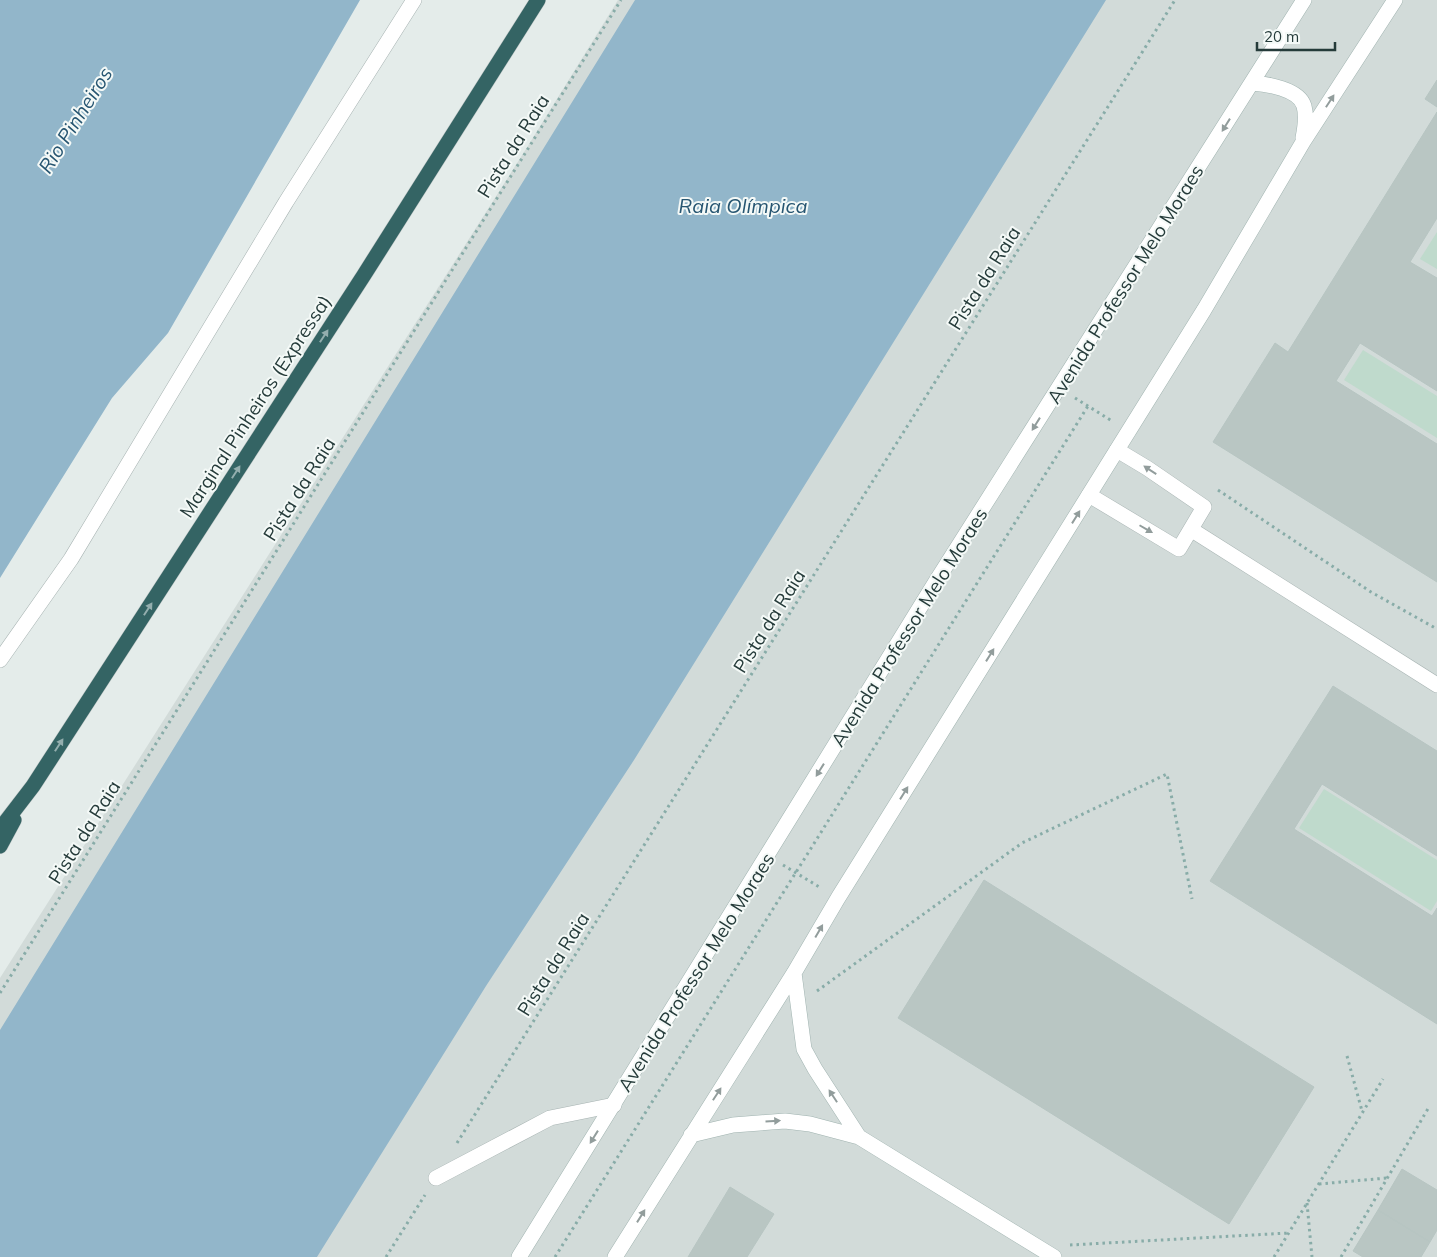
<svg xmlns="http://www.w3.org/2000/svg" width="1437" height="1257" viewBox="0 0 1437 1257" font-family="Mulish,sans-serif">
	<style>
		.built { fill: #d2dbd9 }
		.green { fill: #bfdacc }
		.water { fill: #92b6ca }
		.building { fill: #b9c6c3; stroke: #b7c5c2 }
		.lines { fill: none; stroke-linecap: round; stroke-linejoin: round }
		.lane-casing { stroke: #a7b3b2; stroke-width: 16 }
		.secondary-casing { stroke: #a0b3b0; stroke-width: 16 }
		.highway-casing { stroke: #c2c8c8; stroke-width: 16 }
		.path { stroke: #88aca8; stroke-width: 3; stroke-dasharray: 2.5 4; stroke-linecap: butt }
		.lane { stroke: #fff; stroke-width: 15 }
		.secondary { stroke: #fff; stroke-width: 15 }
		.highway { stroke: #346464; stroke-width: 15 }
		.oneway { fill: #929d9c }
		.oneway2 { fill: #94aeae }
		.labels { text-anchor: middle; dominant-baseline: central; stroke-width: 4; stroke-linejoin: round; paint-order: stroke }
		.street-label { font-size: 19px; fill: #253b3a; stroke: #f4f9f7 }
		.water-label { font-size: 20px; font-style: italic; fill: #265571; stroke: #f4f9f7 }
	</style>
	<rect width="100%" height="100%" fill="#e4ecea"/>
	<!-- built -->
	<path class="built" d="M618,0H1437V1257H0V978L526,149Z"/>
	<!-- green -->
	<path class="green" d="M1437,232V269L1420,259Z
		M1363,350L1437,396V438L1344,380Z
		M1324,789L1437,860V901L1431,911L1299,828Z"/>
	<!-- water -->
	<path class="water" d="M0,0H360L168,333L112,398L0,578Z
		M635,0H1106L634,760L486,986L317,1257H0V1030Z"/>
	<!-- building -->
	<path class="building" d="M1437,80V107L1425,99Z
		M1437,112V218L1410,262L1437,278V391L1360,343L1336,381L1437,444V582L1213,442L1275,343L1288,352Z
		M1333,686L1437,751V856L1322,784L1294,829L1432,916L1437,908V1024L1210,881Z
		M984,880L1314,1087L1229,1224L898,1018Z
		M1402,1169L1437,1190V1230L1430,1242L1378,1210Z
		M730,1187L774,1214L747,1257H688Z
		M1378,1210L1430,1242L1421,1257H1363L1353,1251Z"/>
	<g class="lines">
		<defs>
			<path id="lane" d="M1089,495L1179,549L1204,507L1147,468L1117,450
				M1192,530L1437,685
				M0,660L71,559L286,202L414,0
				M436,1178L550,1118L614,1105"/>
			<path id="secondary" d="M1252,83C1267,84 1299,89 1304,106C1307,117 1305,128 1303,138
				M794,973L804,1049L815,1069L859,1137
				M691,1135L733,1125L785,1121L810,1124L859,1137L1054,1257
				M519,1257L935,583L1304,0
				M615,1257L794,973L838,898L1204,310L1303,142L1395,0"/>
			<path id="highway" d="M0,829L33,786L364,275L538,0
				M0,846L14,820"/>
		</defs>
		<!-- lane casing -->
		<use href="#lane" class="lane-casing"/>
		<!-- secondary casing -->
		<use href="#secondary" class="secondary-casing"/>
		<!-- highway casing -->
		<use href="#highway" class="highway-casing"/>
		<!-- path -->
		<path class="path" d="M1075,398L1112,421
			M1218,490L1371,592L1437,629
			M783,865L821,888
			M817,991L1022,843L1167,774L1192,899
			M0,993L621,0
			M1347,1056L1362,1111
			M457,1143L1175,0
			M1319,1184L1387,1178
			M1307,1203L1312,1257
			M1070,1245L1289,1233
			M386,1257L425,1195
			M555,1257L1088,406
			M1274,1257L1383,1079
			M1341,1257L1429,1107"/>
		<!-- lane -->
		<use href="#lane" class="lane"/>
		<!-- secondary -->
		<use href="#secondary" class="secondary"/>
		<!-- highway -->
		<use href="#highway" class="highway"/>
	</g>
	<!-- one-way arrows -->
	<defs><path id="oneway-solid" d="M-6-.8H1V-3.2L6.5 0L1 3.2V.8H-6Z" transform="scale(1.25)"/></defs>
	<g class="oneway">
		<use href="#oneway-solid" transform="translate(1330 101) rotate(-57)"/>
		<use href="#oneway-solid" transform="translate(1226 125) rotate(122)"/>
		<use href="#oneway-solid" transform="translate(1036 424) rotate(122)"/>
		<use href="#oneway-solid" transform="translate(1150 470) rotate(-147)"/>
		<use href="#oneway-solid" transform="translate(1076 517) rotate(-58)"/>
		<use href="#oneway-solid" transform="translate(1146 529) rotate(30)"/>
		<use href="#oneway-solid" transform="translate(990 655) rotate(-58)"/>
		<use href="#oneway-solid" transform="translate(820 770) rotate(122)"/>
		<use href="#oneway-solid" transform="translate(904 793) rotate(-58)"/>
		<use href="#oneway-solid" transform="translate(819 931) rotate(-60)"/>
		<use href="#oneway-solid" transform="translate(717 1094) rotate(-57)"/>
		<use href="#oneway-solid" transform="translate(833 1096) rotate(-123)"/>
		<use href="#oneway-solid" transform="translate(773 1121) rotate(-3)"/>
		<use href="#oneway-solid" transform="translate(594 1137) rotate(122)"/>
		<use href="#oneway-solid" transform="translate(641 1216) rotate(-58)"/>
	</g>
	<g class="oneway2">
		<use href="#oneway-solid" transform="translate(324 336) rotate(-57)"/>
		<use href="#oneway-solid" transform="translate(236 472) rotate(-57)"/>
		<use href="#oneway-solid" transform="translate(148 609) rotate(-57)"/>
		<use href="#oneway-solid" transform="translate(59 745) rotate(-57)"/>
	</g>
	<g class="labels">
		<!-- street labels -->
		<g class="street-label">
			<text transform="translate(513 146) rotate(-58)">Pista da Raia</text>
			<text transform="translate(984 278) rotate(-58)">Pista da Raia</text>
			<text transform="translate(1125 284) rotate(-58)">Avenida Professor Melo Moraes</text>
			<text transform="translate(255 406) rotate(-57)">Marginal Pinheiros (Expressa)</text>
			<text transform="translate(299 489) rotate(-58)">Pista da Raia</text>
			<text transform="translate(769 621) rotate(-58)">Pista da Raia</text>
			<text transform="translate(909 627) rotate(-58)">Avenida Professor Melo Moraes</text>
			<text transform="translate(84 832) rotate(-58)">Pista da Raia</text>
			<text transform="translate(553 964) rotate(-58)">Pista da Raia</text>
			<text transform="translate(696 972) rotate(-58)">Avenida Professor Melo Moraes</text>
		</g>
		<!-- water labels -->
		<g class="water-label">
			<text transform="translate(75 120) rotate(-58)">Rio Pinheiros</text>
			<text x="743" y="205">Raia Olímpica</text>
		</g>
	</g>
	<!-- scale -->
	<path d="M1257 42v8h78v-8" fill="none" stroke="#253b3a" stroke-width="2.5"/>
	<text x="1264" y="42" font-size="15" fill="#253b3a" stroke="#f4f9f7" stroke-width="4" paint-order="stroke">20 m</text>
</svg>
